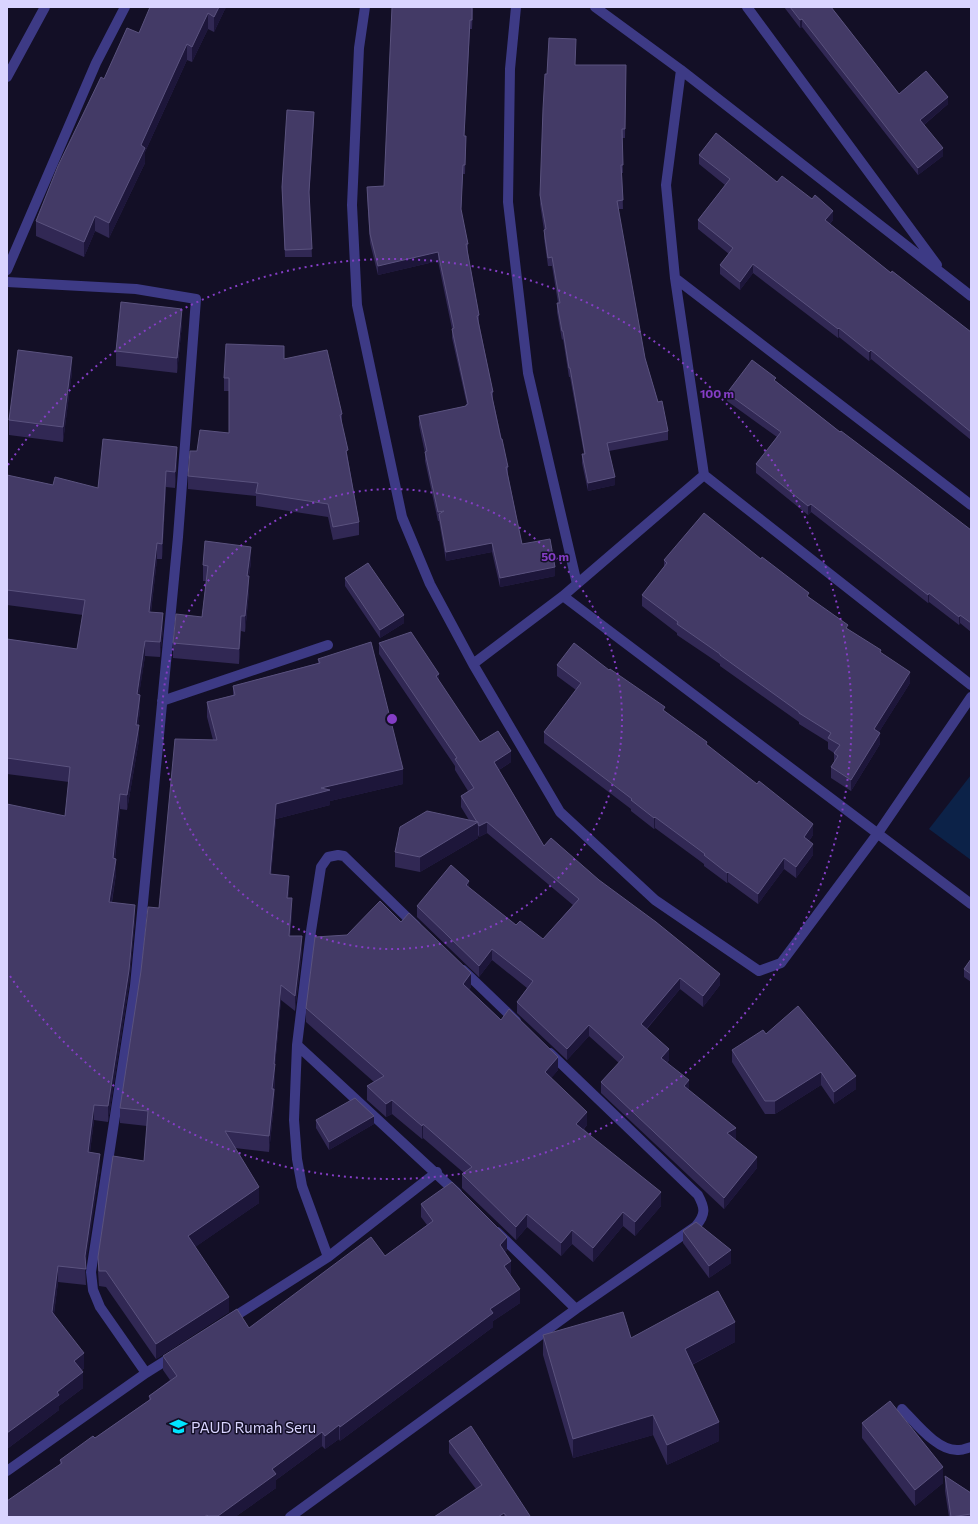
<svg xmlns="http://www.w3.org/2000/svg" width="978" height="1524" viewBox="0 0 978 1524" font-family="Commissioner,sans-serif">
	<style>
		.water { fill: #0c2248 }
		.lines { fill: none; stroke-linecap: round; stroke-linejoin: round }
		.minor { stroke: #3d3a85; stroke-width: 10 }
		.tertiary { stroke: #3d3a85; stroke-width: 10 }
		.wall { fill: #312854 }
		.shaded-wall { fill: #1d163a }
		.building { fill: #433a66; stroke: #5a527e }
		.ring { fill: none; stroke: #843dc5; stroke-width: 2; stroke-dasharray: 2 4 }
		.labels { text-anchor: middle; dominant-baseline: central; stroke-width: 3; stroke-linejoin: round; paint-order: stroke }
		.poi-label { font-size: 15px; fill: #d9d4ff; stroke: #130f26; text-anchor: start }
		.centre { fill: #843dc5; stroke: #130f26; stroke-width: 2 }
		.ring-label { font-size: 12px; text-anchor: middle; font-weight: bold; fill: #843dc5; stroke: #130f26; stroke-width: 3; stroke-linejoin: round; paint-order: stroke }
	</style>
	<rect width="100%" height="100%" fill="#130f26"/>
	<!-- water -->
	<path class="water" d="M971,775V860L929,829Z"/>
	<g class="lines">
		<!-- minor -->
		<path class="minor" d="M365,7L359,48L352,205L357,305L402,517L430,584L473,664L560,812L655,900L759,971L781,963L878,833L971,697
			M516,7L510,69L508,202L528,373L577,584
			M595,7L681,70L971,296
			M747,7L937,265
			M681,70L666,185L675,278L704,475L971,685
			M7,270L96,63L125,7
			M675,278L971,505
			M7,282L136,289L196,299L178,537L135,986L91,1272L93,1290L100,1307L146,1373
			M563,596L971,904
			M473,664L563,596L704,475
			M162,701L328,645
			M463,970L516,1021
			M297,1045L457,1193
			M497,1232L576,1309
			M328,1257L302,1186L297,1159L294,1120L297,1045L311,931L321,867L328,857L338,855L344,856L416,926
			M229,1320L328,1257L437,1172
			M902,1409C916,1423 938,1452 959,1450C963,1450 967,1448 971,1447
			M7,1471L146,1373L173,1356
			M290,1517L576,1309L696,1226C706,1214 705,1208 698,1195L550,1053"/>
		<!-- tertiary -->
		<path class="tertiary" d="M7,77L45,7"/>
	</g>
	<!-- wall -->
	<path class="wall" d="M226,7L214,32L208,29L192,62L187,60L145,152V163L109,238L95,231L84,257L36,236V221L104,79L139,33Z
		M473,7L472,29H470L464,136H466L465,174H463L461,210L468,244V253L479,315V323L493,392V400L508,467V475L522,544L555,576L500,587L492,552L446,561L439,521H438L425,461V453L419,425V416L466,406L467,405L452,338V329L438,261L378,275L370,243L367,196V187L384,186Z
		M784,7H831L899,94L948,104L924,125L943,156L918,175L802,27L800,28Z
		M575,65H626L625,138H622L623,173H622L623,209H618L645,358L658,402L668,431V440L609,451L615,485L588,491L582,463V454H584L570,377H569L563,339L562,340L557,312V303H558L552,266H548L544,238V230L540,204L547,74Z
		M314,120L309,197L312,257H285L282,187Z
		M699,155L777,182L833,220L830,224L891,273L971,332V440L871,359L869,361L839,337L838,338L753,273L740,290L720,274V265L729,254L698,229V220L725,185L699,164Z
		M182,324L177,373L116,366V351Z
		M284,359L342,414V424L348,459L359,522V535L333,540L328,517L256,506V496L188,489V476L197,451L229,433V391H224V378Z
		M72,372L63,442L9,435V420Z
		M776,381L840,432L971,530V632L960,623L959,625L929,602L928,603L811,512L808,515L756,473V464L777,437L727,401V393Z
		M177,462L175,488L166,487L162,559H157L151,612L163,629L160,657L145,656L139,694L140,710L138,725L139,740L127,810L120,809L115,859L116,874L112,902L135,920L129,985L108,1122L94,1120L90,1152L100,1169L85,1265L86,1285L58,1282L54,1314L84,1368L81,1371L83,1388L59,1406V1410L7,1449L65,816L69,782L7,774V639L77,649L83,615L7,605V475L53,485L98,488Z
		M761,559L809,597L848,629L881,653L910,683L879,732L880,744L851,791L831,778V767L834,763V753L828,749V742L799,724V722L720,666V664L677,635V633L642,606V595L664,567V560Z
		M251,562L249,576V592L245,632L241,631L239,664L173,658V643L202,617L206,581H203V565Z
		M345,578L404,623L380,638L345,586Z
		M379,643L439,682L480,742L511,762L499,770L544,846L720,985L703,1007L680,989L647,1029L669,1060L667,1063L689,1091L736,1139H735L757,1168L724,1209L601,1093V1082L619,1063L589,1036L567,1060L517,1013V1002L527,988L492,960L479,977L417,917V906L469,888L516,925L543,939L573,905L487,833L479,837L478,835V838L420,872L395,867V852L469,820L461,807V796L468,791L455,770V766L379,654Z
		M318,659L403,784L330,801V805L276,819L271,875L289,891L288,898L292,913L290,936L302,951L295,1011L281,1000L275,1066L274,1105L269,1152L235,1148L259,1203L195,1247L229,1312L156,1359L106,1287L99,1286L98,1272V1257L144,1161L147,1126L120,1123V1108L159,908L213,740L207,717V702L233,695V686L318,663Z
		M557,665L609,670L665,711L707,745L813,835L809,841L813,855L796,878L784,869L758,904L728,882L727,883L704,866V864L655,828L654,829L631,811V809L544,743V732L576,690L557,676Z
		M401,922L471,987L469,990L501,1020L558,1070L551,1078L587,1125L584,1129L661,1206L635,1236L623,1226L593,1262L572,1244L561,1256L527,1227L516,1240L462,1188V1174L464,1173L423,1138L422,1139L392,1114L386,1117L367,1100V1086L374,1082L306,1022V1008L347,935Z
		M971,959V982L964,977V969Z
		M766,1034L856,1089L834,1104L821,1085L775,1114H765L732,1062V1050Z
		M316,1120L374,1124L329,1150L316,1128Z
		M421,1204L507,1250L505,1252L511,1275H510L520,1303L493,1321V1327L340,1441L339,1439L325,1449L322,1446L276,1480V1488L235,1517H7L60,1464V1460L95,1438L149,1400V1396L170,1380L163,1370V1356L249,1328L385,1256L427,1225L421,1217Z
		M683,1231L731,1263L709,1278L683,1243Z
		M543,1335L735,1342L692,1365L719,1441L667,1465L653,1435L573,1458L543,1355Z
		M862,1423L943,1483L915,1506L862,1438Z
		M449,1441L530,1517H434L476,1489L449,1453Z
		M945,1476L971,1493V1517H949L945,1491Z"/>
	<!-- shaded-wall -->
	<path class="shaded-wall" d="M219,7H226L214,32V17Z
		M208,13V29L192,62V47Z
		M802,19V27L800,28V20Z
		M470,20V29L464,145V136Z
		M187,44V60L145,152V163L109,238V223L141,145Z
		M948,97V104L920,128V120Z
		M314,112V120L309,200V192Z
		M943,148V156L918,175V168Z
		M833,211V220L825,229V220Z
		M95,216V231L84,257V242Z
		M438,252V261L378,275V266Z
		M753,264V273L740,290V282Z
		M182,309V324L177,373V358Z
		M839,328V337L838,338V329Z
		M871,350V359L869,361V352Z
		M72,357V372L63,442V427Z
		M177,447V462L175,488V472Z
		M166,471V487L162,559V544Z
		M615,477V485L588,491V483Z
		M811,504V512L808,515V506Z
		M157,543V559L149,627V612Z
		M492,543V552L446,561V552Z
		M251,547V562L249,576V592L245,632V616L247,576Z
		M555,567V576L500,587V578Z
		M929,593V602L928,603V595Z
		M163,613V629L160,657V642Z
		M404,615V623L380,638V630Z
		M960,615V623L959,625V617Z
		M241,616V631L239,664V649Z
		M145,641V656L137,709V694Z
		M910,672V683L874,740V729Z
		M439,674V685L436,676Z
		M140,695V710L137,736L139,725V740L127,810V795Z
		M880,733V744L851,791V780Z
		M511,751V762L494,773V762Z
		M403,769V784L330,801V805L276,819L270,890V874L276,804L321,788Z
		M120,794V809L113,874V858Z
		M655,817V828L654,829V818Z
		M478,822V838L420,872V857Z
		M487,822V833L479,837V826Z
		M813,824V835L804,848V837Z
		M813,844V855L796,878V867Z
		M784,858V869L758,904V894Z
		M116,859V874L109,917V902Z
		M728,872V882L727,883V873Z
		M289,876V891L287,913V898Z
		M469,881V892L466,885Z
		M292,898V913L289,951V936Z
		M135,905V920L129,985L108,1122V1106Z
		M302,936V951L295,1011V996Z
		M492,949V960L479,977V966Z
		M471,973V987L463,998V984Z
		M720,974V985L703,1007V996Z
		M680,978V989L641,1035V1024Z
		M281,985V1000L275,1066L274,1105L269,1152V1136L274,1064Z
		M589,1025V1036L567,1060V1049Z
		M669,1049V1060L661,1069V1058Z
		M558,1057V1070L545,1086V1072Z
		M821,1072V1085L775,1114V1101Z
		M856,1076V1089L834,1104V1092Z
		M689,1080V1091L684,1086Z
		M392,1100V1114L386,1117V1104Z
		M94,1105V1120L88,1167V1152Z
		M587,1112V1125L576,1137V1124Z
		M374,1116V1124L329,1150V1142Z
		M423,1124V1138L422,1139V1126Z
		M736,1128V1139L727,1144V1133Z
		M100,1154V1169L85,1271V1256Z
		M757,1157V1168L724,1209V1198Z
		M259,1187V1203L188,1252V1236Z
		M661,1192V1206L635,1236V1222Z
		M623,1212V1226L593,1262V1248Z
		M527,1214V1227L516,1240V1227Z
		M572,1230V1244L561,1256V1243Z
		M507,1237V1250L500,1259V1245Z
		M731,1250V1263L709,1278V1266Z
		M511,1261V1275L504,1280V1266Z
		M58,1266V1282L52,1327V1312Z
		M520,1289V1303L493,1321V1327L340,1441V1427L490,1309Z
		M229,1297V1312L156,1359V1344Z
		M735,1322V1342L685,1368V1349Z
		M84,1353V1368L74,1376V1361Z
		M83,1372V1388L59,1406V1410L7,1449V1433Z
		M653,1415V1435L573,1458V1439Z
		M719,1422V1441L667,1465V1445Z
		M339,1425V1439L325,1449V1436Z
		M322,1432V1446L276,1480V1488L235,1517H218V1516L272,1469Z
		M943,1467V1483L915,1506V1490Z
		M504,1513V1517H498Z"/>
	<!-- building -->
	<path class="building" d="M150,7H219L214,17L208,13L192,47L187,44L141,145L145,148L109,223L95,216L84,242L36,221L58,166L101,77L104,79L127,28L139,33Z
		M392,7H472V20H470L464,136H466L465,165H463L461,209L468,244H466L479,315L477,316L493,392H491L501,439H502L508,467H506L522,544L550,539L555,567L500,578L492,543L446,552L439,514L444,511L438,512L425,452L427,451L419,416L466,406V405L468,404L452,329L454,328L438,252L378,266L370,234L367,187L384,186Z
		M790,7H831L899,94L926,71L948,97L920,120L943,148L918,168L802,19L800,20Z
		M549,38L576,39L575,65H626L625,129H622L623,165H621L623,200L617,201L645,358L658,402L662,401L668,431L607,443L615,477L588,483L582,454H585L570,368H569L563,331H562L557,303H560L552,257L548,258L544,230L546,229L540,195L543,109L545,74H547Z
		M287,110L314,112L309,192L312,249L285,250L282,187Z
		M716,133L777,182L782,176L812,199L815,195L833,211L825,220L891,273L892,271L971,332V432L871,350L869,352L839,328L838,329L753,264L740,282L720,265L733,248L698,220L730,179L699,155Z
		M121,302L182,309L177,358L116,351Z
		M226,344L284,346V359L327,350L342,414L340,415L348,450L346,451L359,522L333,527L328,504L256,493L258,483L188,476L190,451H197L200,430L229,433V378H224Z
		M18,350L72,357L63,427L9,420Z
		M752,360L776,378L774,380L840,432L841,431L898,474L971,530V623L960,615L959,617L929,593L928,595L811,504L808,506L756,464L781,432L727,393Z
		M103,439L177,447L175,472L166,471L162,544L157,543L149,612L163,613L160,642L145,641L137,694L140,695L136,725H139L127,795L120,794L113,858L116,859L109,902L135,905L129,970L108,1106L94,1105L88,1152L100,1154L85,1256L86,1269L58,1266L52,1312L84,1353L74,1361L83,1372L57,1392L59,1395L7,1433V804L65,816L70,767L7,758V639L77,649L85,600L7,590V475L53,485L55,477L98,488Z
		M704,513L761,559L762,557L809,593L807,596L848,625L846,628L881,650L880,652L910,672L874,729L880,733L851,780L831,767L838,756L834,753L840,745L828,738L831,733L799,713V712L720,655V654L677,624L678,622L642,595L667,563L664,560Z
		M205,541L251,547L247,576H249L245,616H241L239,649L173,643L176,614L202,617L208,566L203,565Z
		M368,563L404,615L380,630L345,578Z
		M411,632L439,674L436,676L480,742L498,731L511,751L494,762L544,846L551,838L599,880L656,922L720,974L703,996L680,978L641,1024L669,1049L661,1058L689,1080L684,1086L736,1128L727,1133L757,1157L724,1198L601,1082L624,1057L589,1025L567,1049L517,1002L533,981L492,949L479,966L417,906L451,865L469,881L466,885L516,925L520,921L543,939L579,899L487,822L479,826L478,824V822H477L461,796L474,788L455,759L457,758L379,643Z
		M371,642L403,769L321,788L330,790L276,804L270,874L289,876L287,898H292L289,936H302L295,996L281,985L274,1064H275L272,1089H274L269,1136L225,1131L259,1187L188,1236L229,1297L156,1344L106,1271H99L98,1257L113,1156L144,1161L148,1111L120,1108L141,971L148,907L159,908L175,739L217,740L207,702L235,695L233,686L320,663L318,659Z
		M574,643L609,670L610,669L665,707L663,710L707,742L706,744L757,784L759,781L813,824L804,837L813,844L796,867L784,858L758,894L728,872L727,873L704,855L705,854L655,817L654,818L631,800L632,799L544,732L581,683L557,665Z
		M427,811L478,822L420,857L395,852L400,827Z
		M380,901L401,922L409,913L471,973L463,984L501,1020L509,1009L558,1057L545,1072L587,1112L576,1124L661,1192L635,1222L623,1212L593,1248L572,1230L561,1243L527,1214L516,1227L462,1174L472,1167L423,1124L422,1126L392,1100L386,1104L367,1086L384,1076L306,1008L315,937L347,935Z
		M971,959V974L964,969Z
		M798,1006L856,1076L834,1092L821,1072L775,1101H765L732,1050L763,1030L766,1034Z
		M355,1098L374,1116L329,1142L316,1120Z
		M452,1182L507,1237L500,1245L511,1261L504,1266L520,1289L490,1309L493,1313L340,1427L339,1425L325,1436L322,1432L272,1469L276,1474L218,1516H208L207,1515L204,1517H7V1501L62,1463L60,1460L93,1436L95,1438L151,1399L149,1396L177,1376L163,1356L237,1309L249,1328L371,1237L385,1256L433,1221L421,1204Z
		M696,1222L731,1250L709,1266L683,1231Z
		M718,1291L735,1322L685,1349L719,1422L667,1445L653,1415L573,1439L543,1335L623,1312L631,1338Z
		M890,1401L943,1467L915,1490L862,1423Z
		M471,1426L530,1516L529,1517H507L504,1513L498,1517H434L482,1485L449,1441Z
		M945,1476L971,1493V1514L951,1517Z"/>
	<!-- distance rings -->
	<g class="ring">
		<circle cx="392" cy="719" r="230"/>
		<path d="M8 465A460 460 0 1 1 8 973"/>
	</g>
	<!-- icons -->
	<defs>
		<symbol id="school-bare" viewBox="-9 -9 18 18"><path d="M0-5L7-2L0 1L-7-2ZM-4 1L0 2.5L4 1V4Q0 6-4 4Z" fill="#00e5ff" stroke="#130f26" stroke-width="2.5" paint-order="stroke"/></symbol>
	</defs>
	<g fill-rule="evenodd">
		<use href="#school-bare" x="166" y="1414" width="25" height="25"/>
	</g>
	<g class="labels">
		<!-- poi labels -->
		<g class="poi-label">
			<text x="191" y="1427">PAUD Rumah Seru</text>
		</g>
	</g>
	<circle cx="392" cy="719" r="6" class="centre"/>
	<g class="ring-label">
		<text x="717" y="398">100 m</text>
		<text x="555" y="561">50 m</text>
	</g>
	<!-- border -->
	<rect width="978" height="1524" fill="none" stroke="#d9d4ff" stroke-width="16"/>
</svg>
